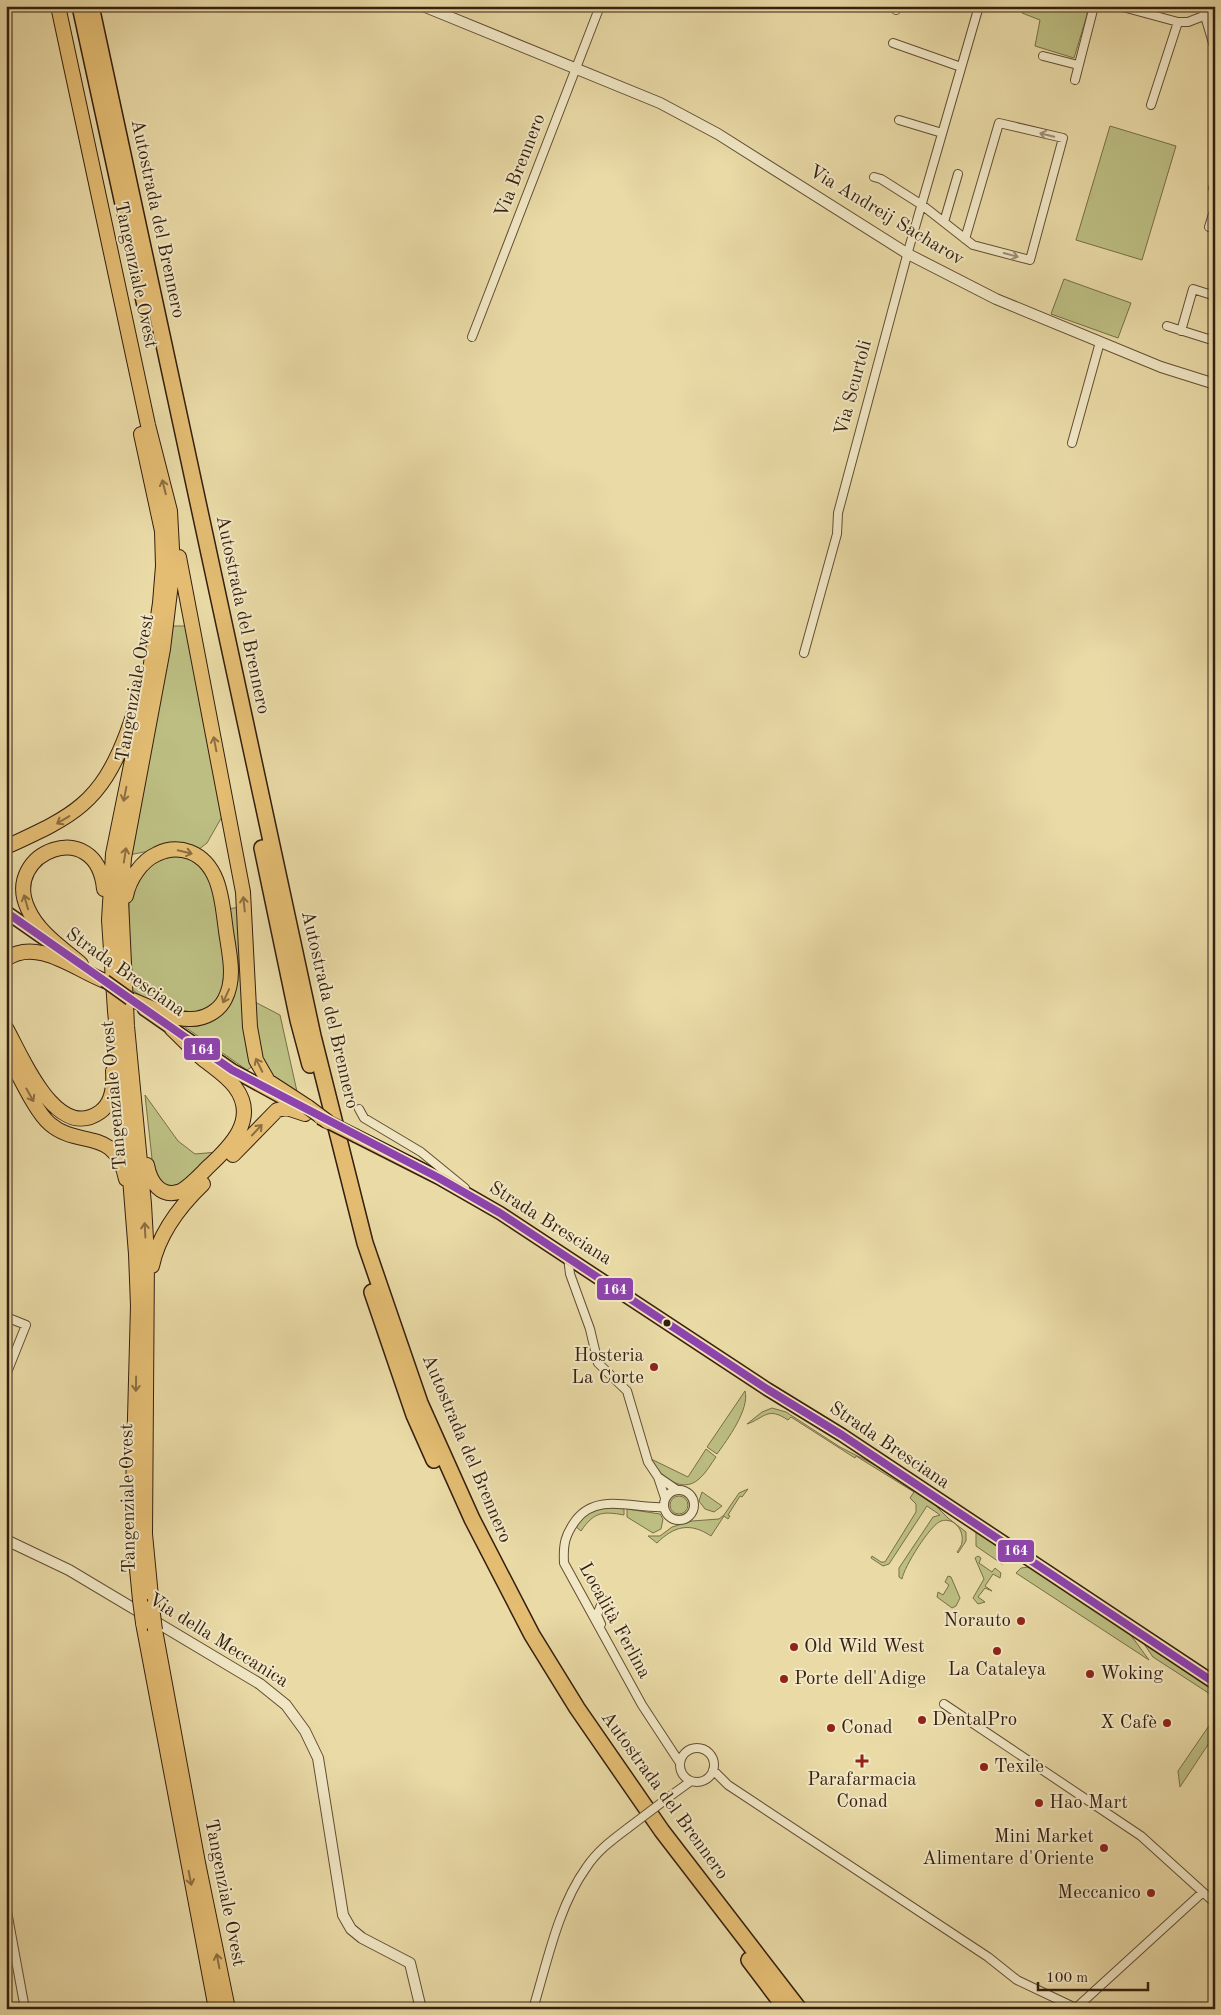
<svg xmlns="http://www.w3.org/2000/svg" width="1221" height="2015" viewBox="0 0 1221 2015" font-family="'Old Standard TT',serif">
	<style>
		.green { fill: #bcbe82; stroke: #786e48 }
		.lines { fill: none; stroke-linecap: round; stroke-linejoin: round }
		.minor-casing { stroke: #624e34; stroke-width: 10 }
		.tertiary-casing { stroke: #624e34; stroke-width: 12 }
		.primary-casing { stroke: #351f0e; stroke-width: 15 }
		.trunk-casing { stroke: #351f0e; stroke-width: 16 }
		.motorway-casing { stroke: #351f0e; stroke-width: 18 }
		.minor { stroke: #f1e7c5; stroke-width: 8 }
		.tertiary { stroke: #f1e7c5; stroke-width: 10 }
		.primary { stroke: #e4bd73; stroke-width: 12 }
		.trunk { stroke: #e4bd73; stroke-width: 14 }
		.motorway { stroke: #e4bd73; stroke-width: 15 }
		.minor-bridge-casing { stroke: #624e34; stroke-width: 10; stroke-linecap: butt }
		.primary-bridge-casing { stroke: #351f0e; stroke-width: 15; stroke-linecap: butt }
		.trunk-bridge-casing { stroke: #351f0e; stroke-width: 16; stroke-linecap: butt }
		.minor-bridge { stroke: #f1e7c5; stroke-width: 8 }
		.primary-bridge { stroke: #e4bd73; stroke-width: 12 }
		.trunk-bridge { stroke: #e4bd73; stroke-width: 14 }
		.bus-1-casing { stroke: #f1e7c5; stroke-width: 11 }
		.bus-1 { stroke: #8e44ad; stroke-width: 8 }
		.oneway { stroke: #9c8d73 }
		.oneway2 { stroke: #8c6e40 }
		.bus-dot { fill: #351f0e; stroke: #f1e7c5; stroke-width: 2 }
		.poi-dot { fill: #8f2418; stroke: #f1e7c5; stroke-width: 2 }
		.labels { text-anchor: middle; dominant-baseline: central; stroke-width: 4; stroke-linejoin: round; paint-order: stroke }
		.street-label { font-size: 19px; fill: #351f0e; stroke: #f1e7c5 }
		.poi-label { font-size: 19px; fill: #351f0e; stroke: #f1e7c5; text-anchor: start }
		.line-badge { stroke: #f1e7c5; stroke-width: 2 }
		.badge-label { font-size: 14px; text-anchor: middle; font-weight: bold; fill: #fff }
	</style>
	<rect width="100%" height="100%" fill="#e9daa6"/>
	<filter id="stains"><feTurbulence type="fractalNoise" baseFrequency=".004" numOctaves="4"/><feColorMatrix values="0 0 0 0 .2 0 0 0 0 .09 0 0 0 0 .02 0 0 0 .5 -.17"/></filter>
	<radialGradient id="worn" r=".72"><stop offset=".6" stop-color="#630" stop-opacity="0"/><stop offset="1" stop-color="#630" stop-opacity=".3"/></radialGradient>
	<!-- green -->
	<path class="green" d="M1024,6H1087V15L1074,58L1035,46L1040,20L1022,13Z
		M1110,126L1176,146L1142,260L1076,240Z
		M1064,279L1131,303L1118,338L1051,314Z
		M173,626H186L223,815L207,843L198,850H154L129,855Z
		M178,854L197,860L215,884L228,974L221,1002L192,1017L159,1008L128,987L129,902C135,877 151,857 178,854Z
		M241,907L253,1066L247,1070L182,1025L224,1009L227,909Z
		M253,1001L280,1015L298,1096L277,1083L259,1061Z
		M145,1095L178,1141L195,1154L218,1152L175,1188L164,1185L154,1177Z
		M745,1391C750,1409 727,1440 717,1454L707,1447Z
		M772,1408L786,1412L840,1447L879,1467L931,1501L948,1518L966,1532V1541L958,1553L957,1552C959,1549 962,1545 962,1542C964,1530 954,1517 941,1521C930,1525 904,1567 902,1579L899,1577V1568L933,1517L940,1515L927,1506L889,1564L883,1566L871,1558L872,1556L881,1562H885L916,1512V1504L910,1498L914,1492L856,1456L855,1458L791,1417L788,1420C767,1406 765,1418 747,1424L762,1412Z
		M706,1449L716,1457C711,1464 706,1473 699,1479C681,1495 659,1475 651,1459L688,1477Z
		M748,1489L742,1497L740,1496L728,1515L730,1516L728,1519L724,1516L711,1536C690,1522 674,1526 657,1543L648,1536H660L672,1527L692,1521L719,1519L724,1515L739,1493Z
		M702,1492L722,1506L714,1512L705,1509L699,1501Z
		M670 1505a9 9 0 1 1 18 0a9 9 0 1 1-18 0Z
		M603,1507L624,1509V1515C602,1511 594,1512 581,1531L575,1526L584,1515Z
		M627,1509L660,1514L663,1519L661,1529L653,1533L627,1517Z
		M976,1532L1016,1559L1002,1564L976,1546Z
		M978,1556L981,1558L979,1563L992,1572L995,1568L1001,1573L1000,1578L993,1574L985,1586L992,1591L985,1588L978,1597L985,1602L978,1604L973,1598L984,1579L975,1558Z
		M1029,1567L1130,1634L1149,1660L1016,1573L1021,1568Z
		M948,1576L951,1577L960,1598L956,1606L952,1608L937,1597L938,1592L943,1595L949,1585L945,1582Z
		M1142,1641L1215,1689V1703L1210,1694L1153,1657Z
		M1215,1717V1734L1180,1787L1178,1771Z"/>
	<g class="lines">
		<defs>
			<path id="minor" d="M1119,6L1178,22H1188L1206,15
				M896,10L897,6
				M893,43L961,67
				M1043,56L1078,65
				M1075,80L1094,6
				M1151,105L1178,22
				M899,120L942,133
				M874,177L881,179L922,205L973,245L1030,260L1063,138L999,123L965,239
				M1215,182L1213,188L1215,190
				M944,222L958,174
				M1209,227L1215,208
				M1167,326L1215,341
				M1181,331L1193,289L1215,296
				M472,337L600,6
				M1072,443L1100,342
				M804,653L837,534L838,513L909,248L979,6
				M359,1109L364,1118L421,1152L465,1188
				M568,1257L570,1274L590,1329L598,1363L627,1391L648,1462L658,1477L665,1498
				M6,1317L26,1325L6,1375
				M658,1477L677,1490
				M664 1505a15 15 0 1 1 30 0a15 15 0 1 1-30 0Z
				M664,1507C635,1509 597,1492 576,1520C565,1535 563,1544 564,1563L642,1705L680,1763
				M601,1624L597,1615L603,1600
				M944,1704L1141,1836L1215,1903
				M680 1765a17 17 0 1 1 34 0a17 17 0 1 1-34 0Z
				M713,1770L728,1785L988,1957L1017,1980L1076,2008
				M669,1797L691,1781
				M6,1906L25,2009
				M1076,2008L1203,1892
				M533,2009C547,1963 558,1907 586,1868C597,1851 612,1840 628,1828"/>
			<path id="tertiary" d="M423,6L660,103L718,134L908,254L996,299L1161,367L1215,384
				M1203,6L1215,46
				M6,1540L69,1570L260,1684L286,1705L305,1731L318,1758L343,1915L351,1929L362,1938L410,1963L421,2009"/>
			<path id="primary" d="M6,912L49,942
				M144,1009L232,1070L294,1104
				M356,1136L439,1178L500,1213L767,1389L842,1435L1215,1683"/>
			<path id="trunk" d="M58,6L148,425L170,511L173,567L163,649L124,858L121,900L127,1026L144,1204L147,1257L145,1534L152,1607
				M141,434L162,531L163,566L160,603L150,670
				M179,557L243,892L250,1027L256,1060L268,1081L308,1107
				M6,847C71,817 100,805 127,733C134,714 139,695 149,676
				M126,896C129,880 141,861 157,854C167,849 179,848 190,852C221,864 222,903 226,931C229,953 236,978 225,999C219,1011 205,1019 191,1019C169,1020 150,1006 130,999
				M6,959C37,937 76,970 105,981
				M81,964C62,948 38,932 28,909C1,852 97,815 104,889
				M6,1028C22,1056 56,1143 100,1112C113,1103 114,1086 113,1071
				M6,1052C18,1072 34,1110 50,1124C79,1149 115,1126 126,1179
				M233,1155L277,1110L287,1108L305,1114
				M147,1165C150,1182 161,1199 181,1191C191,1185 199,1176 207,1168C230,1147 259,1119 235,1087C226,1075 214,1068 203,1059C192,1050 183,1039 172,1029
				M152,1266C159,1233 179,1207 203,1184
				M140,1600L134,1538L133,1492L138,1306L136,1254L124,1102L115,1011L109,920L113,854L145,696
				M143,1623L216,2009
				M155,1630L198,1863L228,2009"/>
			<path id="motorway" d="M80,6L146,310
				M91,6L313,1036L365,1243L420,1403L472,1519L532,1635L577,1708L662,1831L799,2009
				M262,848L298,1020L310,1065
				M372,1292L414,1415L434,1460
				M749,1960L786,2009"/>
		</defs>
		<!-- minor casing -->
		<use href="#minor" class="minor-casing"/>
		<!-- tertiary casing -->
		<use href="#tertiary" class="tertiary-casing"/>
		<!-- primary casing -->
		<use href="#primary" class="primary-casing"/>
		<!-- trunk casing -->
		<use href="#trunk" class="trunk-casing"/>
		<!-- motorway casing -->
		<use href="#motorway" class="motorway-casing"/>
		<!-- minor -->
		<use href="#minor" class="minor"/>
		<!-- tertiary -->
		<use href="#tertiary" class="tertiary"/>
		<!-- primary -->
		<use href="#primary" class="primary"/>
		<!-- trunk -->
		<use href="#trunk" class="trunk"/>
		<!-- motorway -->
		<use href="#motorway" class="motorway"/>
		<defs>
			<path id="minor-bridge" d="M628,1828L669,1797"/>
			<path id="primary-bridge" d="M105,981L130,999
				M320,1118L356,1136"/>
			<path id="trunk-bridge" d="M308,1107L328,1122
				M140,1600L143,1623
				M152,1607L155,1630"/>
		</defs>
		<!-- minor-bridge casing -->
		<use href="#minor-bridge" class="minor-bridge-casing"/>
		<!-- primary-bridge casing -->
		<use href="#primary-bridge" class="primary-bridge-casing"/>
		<!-- trunk-bridge casing -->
		<use href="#trunk-bridge" class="trunk-bridge-casing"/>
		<!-- minor-bridge -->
		<use href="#minor-bridge" class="minor-bridge"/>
		<!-- primary-bridge -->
		<use href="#primary-bridge" class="primary-bridge"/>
		<!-- trunk-bridge -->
		<use href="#trunk-bridge" class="trunk-bridge"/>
		<defs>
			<path id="bus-1" d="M6,912L232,1070L439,1178L500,1213L767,1389L842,1435L1215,1683"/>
		</defs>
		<!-- bus-1 casing -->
		<use href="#bus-1" class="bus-1-casing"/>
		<!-- bus-1 -->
		<use href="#bus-1" class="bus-1"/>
	</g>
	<!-- one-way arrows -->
	<defs><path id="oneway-shaft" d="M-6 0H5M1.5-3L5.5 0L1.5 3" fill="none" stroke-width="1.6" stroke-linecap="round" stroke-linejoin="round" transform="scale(1.25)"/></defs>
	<g class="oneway">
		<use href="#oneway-shaft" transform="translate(1047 135) rotate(-166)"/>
		<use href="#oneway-shaft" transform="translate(1011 255) rotate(15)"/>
	</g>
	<g class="oneway2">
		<use href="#oneway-shaft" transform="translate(164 487) rotate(-104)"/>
		<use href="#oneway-shaft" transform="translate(215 744) rotate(-101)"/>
		<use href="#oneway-shaft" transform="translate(125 794) rotate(101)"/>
		<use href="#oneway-shaft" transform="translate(63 820) rotate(149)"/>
		<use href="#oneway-shaft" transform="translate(185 852) rotate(13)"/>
		<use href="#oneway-shaft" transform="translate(125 855) rotate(-81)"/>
		<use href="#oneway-shaft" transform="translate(26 902) rotate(-106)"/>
		<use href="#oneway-shaft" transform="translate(244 904) rotate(-96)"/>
		<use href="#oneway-shaft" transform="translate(226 996) rotate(114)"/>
		<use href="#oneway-shaft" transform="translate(259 1065) rotate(-116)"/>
		<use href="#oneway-shaft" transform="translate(30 1095) rotate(61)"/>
		<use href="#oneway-shaft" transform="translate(257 1130) rotate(-47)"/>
		<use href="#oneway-shaft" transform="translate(145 1230) rotate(-93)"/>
		<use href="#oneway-shaft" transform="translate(136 1384) rotate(91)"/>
		<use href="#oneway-shaft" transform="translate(190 1878) rotate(79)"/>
		<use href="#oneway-shaft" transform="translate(218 1961) rotate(-101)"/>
	</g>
	<!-- markers -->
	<circle class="bus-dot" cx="667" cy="1323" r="4.5"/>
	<g class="poi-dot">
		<circle cx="654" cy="1367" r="5"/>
		<circle cx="1021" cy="1621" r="5"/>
		<circle cx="794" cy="1647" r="5"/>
		<circle cx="997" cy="1651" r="5"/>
		<circle cx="1090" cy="1674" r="5"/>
		<circle cx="784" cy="1679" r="5"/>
		<circle cx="922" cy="1720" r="5"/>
		<circle cx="1167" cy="1723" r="5"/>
		<circle cx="831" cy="1728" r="5"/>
		<path d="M859.5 1753.5h5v5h5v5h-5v5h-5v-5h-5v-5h5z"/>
		<circle cx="984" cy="1767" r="5"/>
		<circle cx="1039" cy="1803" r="5"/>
		<circle cx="1104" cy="1848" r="5"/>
		<circle cx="1151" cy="1893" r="5"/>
	</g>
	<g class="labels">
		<!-- street labels -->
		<g class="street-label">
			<text transform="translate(521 166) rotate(-69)">Via Brennero</text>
			<text transform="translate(886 216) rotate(31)">Via Andreij Sacharov</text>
			<text transform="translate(157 219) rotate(78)">Autostrada del Brennero</text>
			<text transform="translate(135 275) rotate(78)">Tangenziale Ovest</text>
			<text transform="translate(854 388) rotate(-75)">Via Scurtoli</text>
			<text transform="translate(242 615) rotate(78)">Autostrada del Brennero</text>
			<text transform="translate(136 688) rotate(-80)">Tangenziale Ovest</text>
			<text transform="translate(125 973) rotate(35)">Strada Bresciana</text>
			<text transform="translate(329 1010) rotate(77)">Autostrada del Brennero</text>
			<text transform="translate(115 1095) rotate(-95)">Tangenziale Ovest</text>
			<text transform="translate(550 1224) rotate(32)">Strada Bresciana</text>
			<text transform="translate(889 1446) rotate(34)">Strada Bresciana</text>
			<text transform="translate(466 1449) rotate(67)">Autostrada del Brennero</text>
			<text transform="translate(129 1498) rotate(-91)">Tangenziale Ovest</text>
			<text transform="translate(614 1621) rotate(61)">Località Ferlina</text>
			<text transform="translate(218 1641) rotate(32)">Via della Meccanica</text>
			<text transform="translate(664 1796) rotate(54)">Autostrada del Brennero</text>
			<text transform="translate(224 1893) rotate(79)">Tangenziale Ovest</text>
		</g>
		<!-- poi labels -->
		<g class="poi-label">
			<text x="644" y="1356" text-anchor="end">Hosteria<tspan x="644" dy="22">La Corte</tspan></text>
			<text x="1011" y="1621" text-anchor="end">Norauto</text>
			<text x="804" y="1647">Old Wild West</text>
			<text x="997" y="1670" text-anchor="middle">La Cataleya</text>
			<text x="1100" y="1674">Woking</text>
			<text x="794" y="1679">Porte dell'Adige</text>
			<text x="932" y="1720">DentalPro</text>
			<text x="1157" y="1723" text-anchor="end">X Cafè</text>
			<text x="841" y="1728">Conad</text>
			<text x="994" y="1767">Texile</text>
			<text x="862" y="1780" text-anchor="middle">Parafarmacia<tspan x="862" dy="22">Conad</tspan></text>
			<text x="1049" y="1803">Hao Mart</text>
			<text x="1094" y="1837" text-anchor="end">Mini Market<tspan x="1094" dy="22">Alimentare d'Oriente</tspan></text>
			<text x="1141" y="1893" text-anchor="end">Meccanico</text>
		</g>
	</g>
	<g class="line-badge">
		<rect x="183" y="1037" width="38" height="24" rx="5" fill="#8e44ad"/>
		<rect x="596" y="1277" width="38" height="24" rx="5" fill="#8e44ad"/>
		<rect x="997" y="1539" width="38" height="24" rx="5" fill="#8e44ad"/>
	</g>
	<g class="badge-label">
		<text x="202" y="1054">164</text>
		<text x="615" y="1294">164</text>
		<text x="1016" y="1555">164</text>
	</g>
	<!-- margin -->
	<rect width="1221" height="2015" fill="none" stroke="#e9daa6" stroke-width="25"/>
	<rect x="8" y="8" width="1206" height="2000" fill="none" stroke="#351f0e" stroke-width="2.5"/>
	<rect x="12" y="12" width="1196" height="1990" fill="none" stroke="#351f0e"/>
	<!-- scale -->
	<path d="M1038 1982v8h110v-8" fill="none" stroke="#351f0e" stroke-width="2.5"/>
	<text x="1046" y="1982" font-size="15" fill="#351f0e" stroke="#f1e7c5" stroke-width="4" paint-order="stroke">100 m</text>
	<rect width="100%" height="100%" filter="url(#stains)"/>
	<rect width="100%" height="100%" fill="url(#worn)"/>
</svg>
